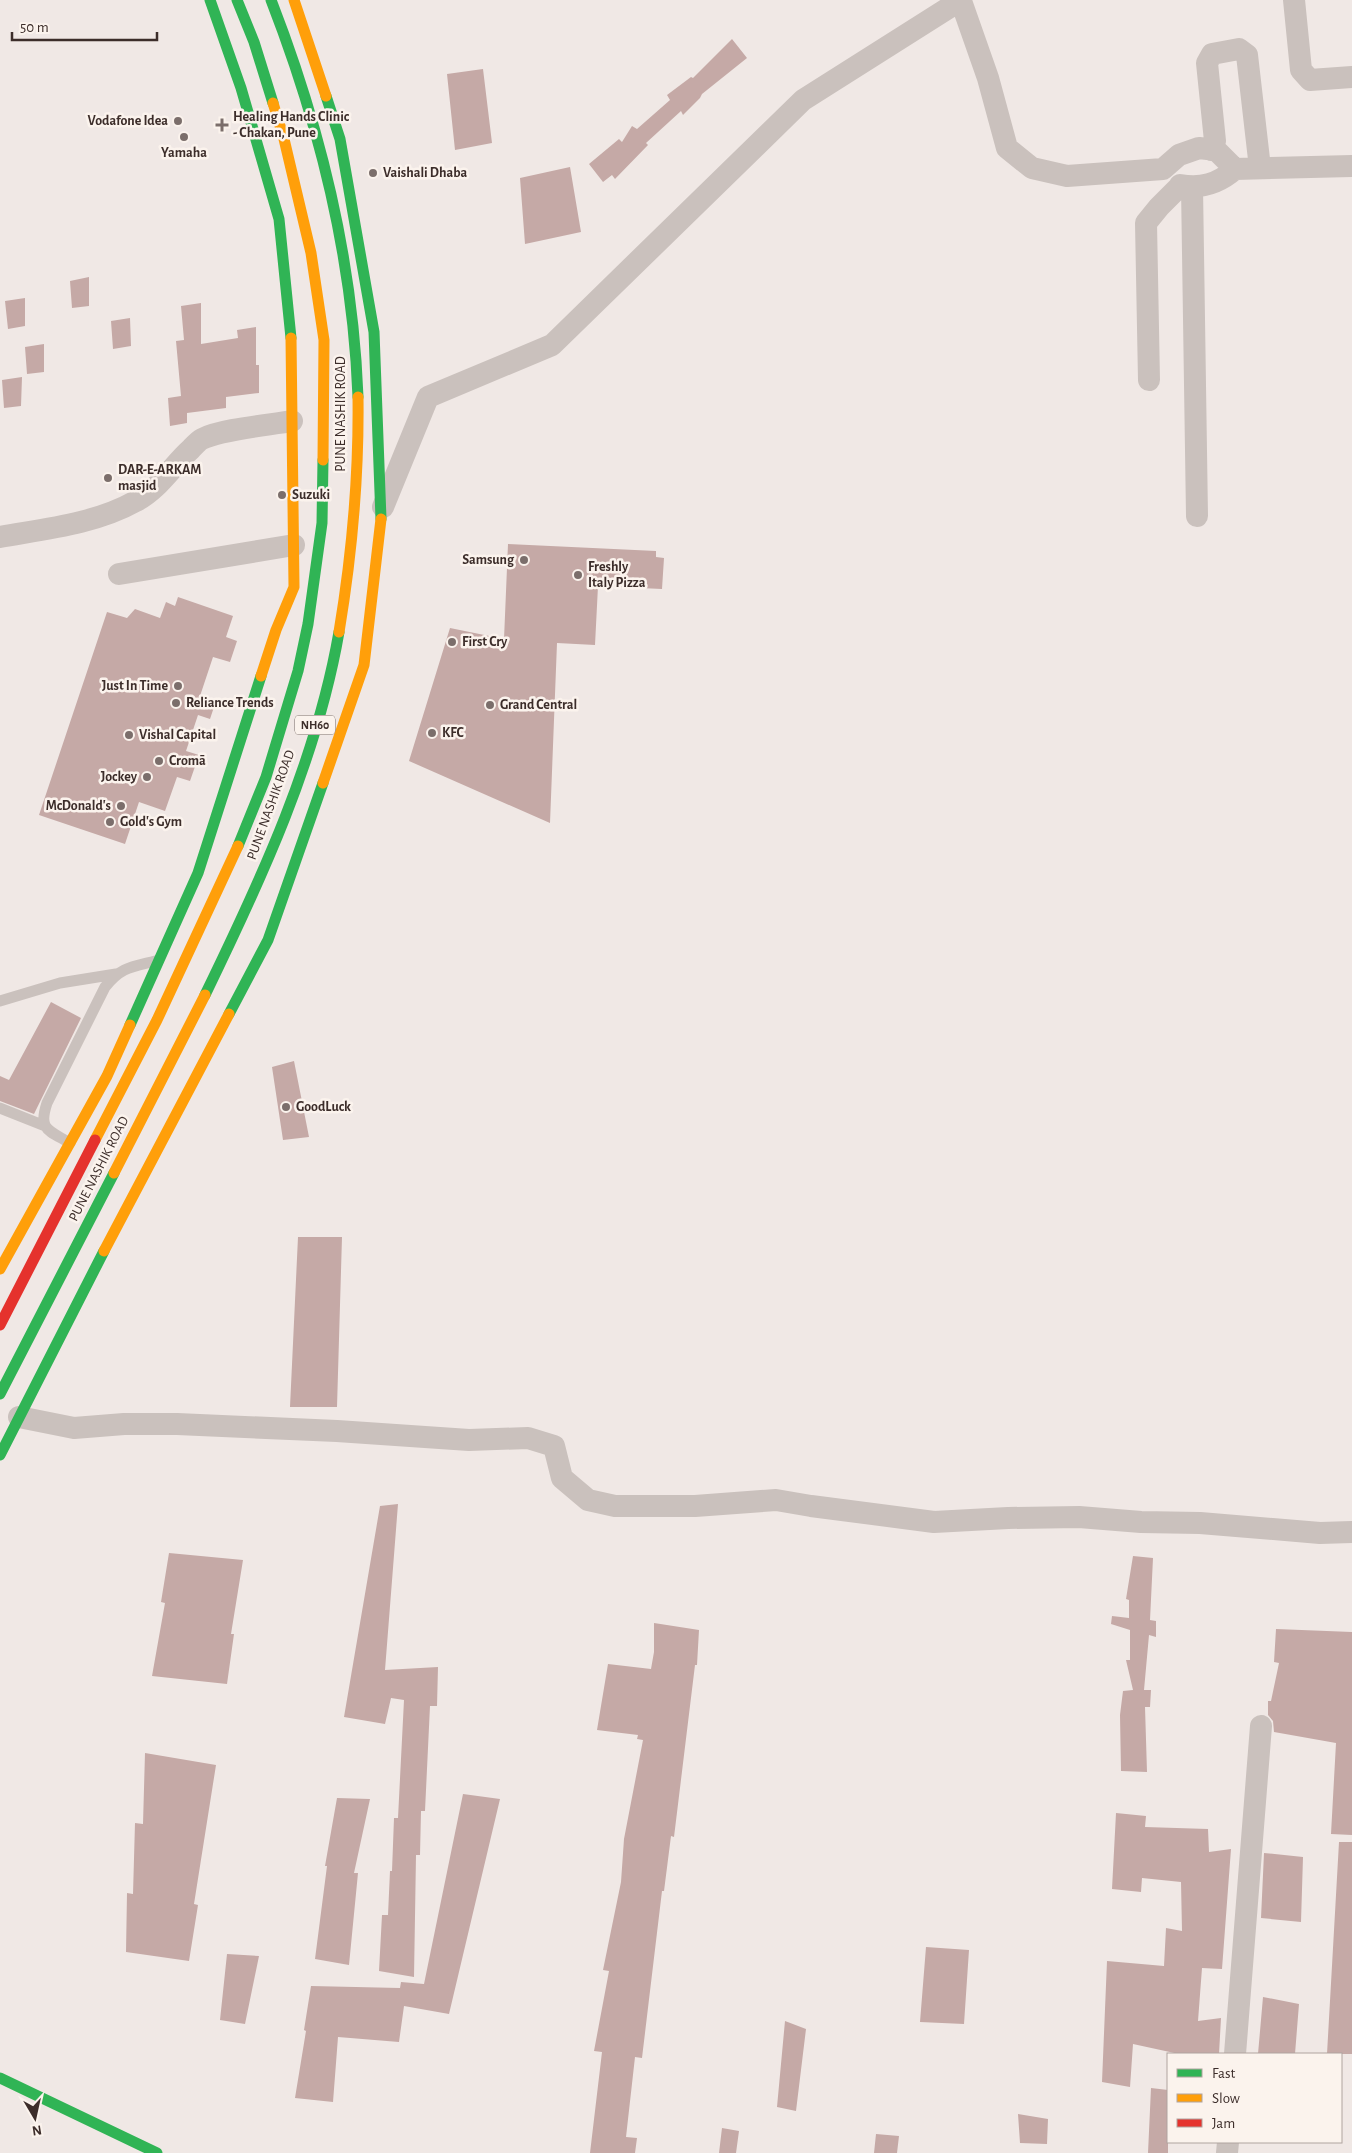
<svg xmlns="http://www.w3.org/2000/svg" width="1352" height="2153" viewBox="0 0 1352 2153" font-family="'Alegreya Sans',sans-serif">
	<style>
		.building { fill: #c5a9a6 }
		.lines { fill: none; stroke-linecap: round; stroke-linejoin: round }
		.lane { stroke: #cac1bd; stroke-width: 11 }
		.street { stroke: #cac1bd; stroke-width: 22 }
		.fast { stroke: #30b455; stroke-width: 11 }
		.slow { stroke: #ff9f0a; stroke-width: 11 }
		.jam { stroke: #e5322d; stroke-width: 11 }
		.poi-dot { fill: #7b6e6b; stroke: #fbf3ed; stroke-width: 2 }
		.labels { text-anchor: middle; dominant-baseline: central; stroke-width: 5; stroke-linejoin: round; paint-order: stroke }
		.shield { fill: #fbf3ed; stroke: #756864; stroke-width: 1 }
		.shield-label { font-size: 12px; font-weight: bold; fill: #3c2d2a }
		.poi-label { font-size: 14px; font-weight: bold; fill: #3c2d2a; stroke: #fbf3ed; text-anchor: start }
		.street-label { font-size: 14px; fill: #3c2d2a; stroke: #fbf3ed }
	</style>
	<rect width="100%" height="100%" fill="#f0e8e5"/>
	<!-- building -->
	<path class="building" d="M732,39L747,58L702,94L700,98L683,115L681,111L646,143L648,145L615,179L612,175L603,182L589,164L619,139L622,142L632,126L637,129L670,100L667,95L691,77L693,78Z
		M483,69L492,143L455,150L447,74Z
		M570,167L581,232L525,244L520,178Z
		M89,277V306L72,308L70,281Z
		M25,298V326L8,329L5,301Z
		M201,303V344L238,338L237,330L256,327V365H259V393L226,397V408L187,413V423L170,426L168,398L181,396L176,341L184,340L181,306Z
		M130,318L131,346L113,349L111,321Z
		M44,344V372L27,374L25,347Z
		M22,377L21,406L4,408L2,380Z
		M508,544L656,551V557L664,558L662,589L598,586L595,645L557,643L550,823L409,761L450,628L504,639Z
		M178,597L233,616L226,637L237,641L230,662L213,657L200,696L216,701L210,719L198,715L186,751L199,755L190,781L177,777L165,811L139,802L125,844L39,815L107,612L127,618L135,609L160,618L166,602L175,606Z
		M51,1002L81,1018L34,1114L0,1101V1076L9,1080Z
		M294,1061L309,1137L283,1140L272,1067Z
		M298,1237H342L337,1407H290Z
		M398,1504L385,1670L438,1667L437,1706H430L425,1811H421L420,1855H416L414,1977L379,1971L382,1915H388L390,1871H392L394,1818H398L404,1700L391,1698L385,1724L344,1717L380,1506Z
		M169,1553L243,1560L231,1634H234L227,1684L152,1676L165,1603L161,1602Z
		M1133,1556L1153,1558L1150,1620L1156,1621V1637L1149,1635L1144,1690H1151L1150,1707H1145L1147,1772L1121,1771L1120,1715L1123,1691L1133,1690L1126,1660H1130V1630L1111,1624L1112,1616L1129,1618V1600L1126,1599Z
		M654,1623L699,1630L697,1665H695L674,1837L671,1836L664,1891H662L642,2058L635,2057L626,2137L637,2138L635,2153H590L602,2052L594,2051L609,1971L603,1970L621,1882L624,1839L643,1740L637,1739L638,1735L597,1730L608,1664L651,1669L654,1652Z
		M1276,1629L1352,1632V1835L1331,1834L1336,1743L1274,1732L1273,1721L1268,1715V1701H1271L1279,1663L1274,1662Z
		M145,1753L216,1765L194,1904L198,1905L189,1961L126,1952L127,1893L133,1894L135,1823L143,1824Z
		M463,1794L500,1799L449,2014L404,2006L399,2042L338,2037L333,2102L295,2098L306,2031L304,2030L311,1986L400,1988L401,1982L424,1984Z
		M337,1798L370,1799L354,1873H358L349,1965L315,1959L327,1866H325Z
		M1116,1813L1146,1816L1145,1827L1208,1829L1209,1852L1231,1849L1222,1969L1202,1968L1198,2021L1221,2018L1219,2054H1179L1133,2044L1130,2087L1102,2082L1107,1961L1164,1966L1166,1928L1182,1931L1181,1882L1142,1878L1141,1892L1112,1889Z
		M1339,1842H1352V2054H1327Z
		M1264,1853L1303,1857L1301,1922L1261,1918Z
		M926,1947L969,1950L964,2024L920,2022Z
		M227,1954L259,1956L245,2024L220,2020Z
		M1263,1997L1299,2004L1295,2054H1258Z
		M785,2021L806,2029L796,2111L777,2107Z
		M1151,2088L1168,2090V2153H1148Z
		M1018,2114L1048,2119L1047,2144L1020,2143Z
		M722,2128L739,2131L736,2153H719Z
		M876,2134L899,2136L897,2153H874Z"/>
	<g class="lines">
		<!-- lane -->
		<path class="lane" d="M0,1001L60,983L116,974
			M0,1108L45,1126
			M70,1143C48,1130 38,1130 47,1103L105,987C121,967 131,967 155,961"/>
		<!-- street -->
		<path class="street" d="M1294,0L1301,70L1310,80L1352,77
			M961,1L988,78L1007,148L1032,168L1067,176L1163,169L1179,155L1199,148L1216,150L1235,169
			M1211,150L1215,141L1207,63L1212,54L1239,49L1247,55L1260,168
			M1180,185C1201,189 1218,184 1235,169L1352,166
			M1192,187L1197,516
			M1149,380L1146,223L1159,207L1180,186
			M383,507L428,397L552,345L803,100L961,0
			M0,537C45,529 95,524 136,501C159,489 172,466 191,449C194,446 198,441 202,439C221,429 270,425 292,421
			M119,574L294,545
			M19,1417L74,1428L124,1424H177L337,1431L469,1440L528,1438L554,1446L562,1478L588,1500L615,1506H695L776,1500L811,1506L934,1522L1008,1518L1079,1517L1141,1522L1200,1523L1320,1533L1352,1532
			M1235,2054L1261,1726
			M1227,2153L1228,2142"/>
		<!-- fast -->
		<path class="fast" d="M210,0L241,88L279,219L291,338
			M237,0L254,42L273,103
			M271,0C320,126 353,262 358,397
			M326,96L340,139L374,332L381,519
			M238,846L266,777L298,671L308,624L322,523L323,460
			M205,995C261,880 317,759 339,632
			M229,1014L268,940L323,783
			M130,1025L198,873L261,676
			M0,1394L114,1173
			M0,1455L104,1251
			M0,2078L157,2153"/>
		<!-- slow -->
		<path class="slow" d="M294,0L326,96
			M273,103L284,139L311,253L324,340L323,460
			M339,632C352,554 359,476 358,397
			M261,676L276,630L294,587L291,338
			M323,783L364,665L381,519
			M95,1140L157,1020L238,846
			M114,1173L205,995
			M104,1251L229,1014
			M0,1269L107,1076L130,1025"/>
		<!-- jam -->
		<path class="jam" d="M0,1325L95,1140"/>
	</g>
	<!-- markers -->
	<g class="poi-dot">
		<circle cx="178" cy="121" r="5"/>
		<path d="M219.5 117.5h5v5h5v5h-5v5h-5v-5h-5v-5h5z"/>
		<circle cx="184" cy="137" r="5"/>
		<circle cx="373" cy="173" r="5"/>
		<circle cx="108" cy="478" r="5"/>
		<circle cx="282" cy="495" r="5"/>
		<circle cx="524" cy="560" r="5"/>
		<circle cx="578" cy="575" r="5"/>
		<circle cx="452" cy="642" r="5"/>
		<circle cx="178" cy="686" r="5"/>
		<circle cx="176" cy="703" r="5"/>
		<circle cx="490" cy="705" r="5"/>
		<circle cx="432" cy="733" r="5"/>
		<circle cx="129" cy="735" r="5"/>
		<circle cx="159" cy="761" r="5"/>
		<circle cx="147" cy="777" r="5"/>
		<circle cx="121" cy="806" r="5"/>
		<circle cx="110" cy="822" r="5"/>
		<circle cx="286" cy="1107" r="5"/>
	</g>
	<g class="labels">
		<!-- shield labels -->
		<rect class="shield" x="295" y="715.5" width="40" height="19" rx="4"/>
		<g class="shield-label">
			<text x="315" y="725">NH60</text>
		</g>
		<!-- poi labels -->
		<g class="poi-label">
			<text x="233" y="117">Healing Hands Clinic<tspan x="233" dy="16">- Chakan, Pune</tspan></text>
			<text x="168" y="121" text-anchor="end">Vodafone Idea</text>
			<text x="184" y="153" text-anchor="middle">Yamaha</text>
			<text x="383" y="173">Vaishali Dhaba</text>
			<text x="118" y="470">DAR-E-ARKAM<tspan x="118" dy="16">masjid</tspan></text>
			<text x="292" y="495">Suzuki</text>
			<text x="514" y="560" text-anchor="end">Samsung</text>
			<text x="588" y="567">Freshly<tspan x="588" dy="16">Italy Pizza</tspan></text>
			<text x="462" y="642">First Cry</text>
			<text x="168" y="686" text-anchor="end">Just In Time</text>
			<text x="186" y="703">Reliance Trends</text>
			<text x="500" y="705">Grand Central</text>
			<text x="442" y="733">KFC</text>
			<text x="139" y="735">Vishal Capital</text>
			<text x="169" y="761">Cromā</text>
			<text x="137" y="777" text-anchor="end">Jockey</text>
			<text x="111" y="806" text-anchor="end">McDonald's</text>
			<text x="120" y="822">Gold's Gym</text>
			<text x="296" y="1107">GoodLuck</text>
		</g>
		<!-- street labels -->
		<g class="street-label">
			<text transform="translate(341 414) rotate(-90)">PUNE NASHIK ROAD</text>
			<text transform="translate(271 805) rotate(-70)">PUNE NASHIK ROAD</text>
			<text transform="translate(99 1169) rotate(-63)">PUNE NASHIK ROAD</text>
		</g>
	</g>
	<!-- legend -->
	<rect x="1167" y="2053" width="175" height="90" fill="#fbf3ed" stroke="#afa49f"/>
	<rect x="1177" y="2069" width="25" height="8" fill="#30b455" stroke="#afa49f"/>
	<text x="1212" y="2078" font-size="15" fill="#3c2d2a">Fast</text>
	<rect x="1177" y="2094" width="25" height="8" fill="#ff9f0a" stroke="#afa49f"/>
	<text x="1212" y="2103" font-size="15" fill="#3c2d2a">Slow</text>
	<rect x="1177" y="2119" width="25" height="8" fill="#e5322d" stroke="#afa49f"/>
	<text x="1212" y="2128" font-size="15" fill="#3c2d2a">Jam</text>
	<!-- north arrow -->
	<g transform="translate(35 2118) rotate(171)" stroke="#fbf3ed" stroke-width="4" paint-order="stroke">
	<path d="M0-4L9 19L0 12L-9 19Z" fill="#3c2d2a"/>
	<text y="-8" font-size="14" font-weight="bold" text-anchor="middle" fill="#3c2d2a">N</text>
	</g>
	<!-- scale -->
	<path d="M12 32v8h145v-8" fill="none" stroke="#3c2d2a" stroke-width="2.5"/>
	<text x="20" y="32" font-size="15" fill="#3c2d2a" stroke="#fbf3ed" stroke-width="4" paint-order="stroke">50 m</text>
</svg>
